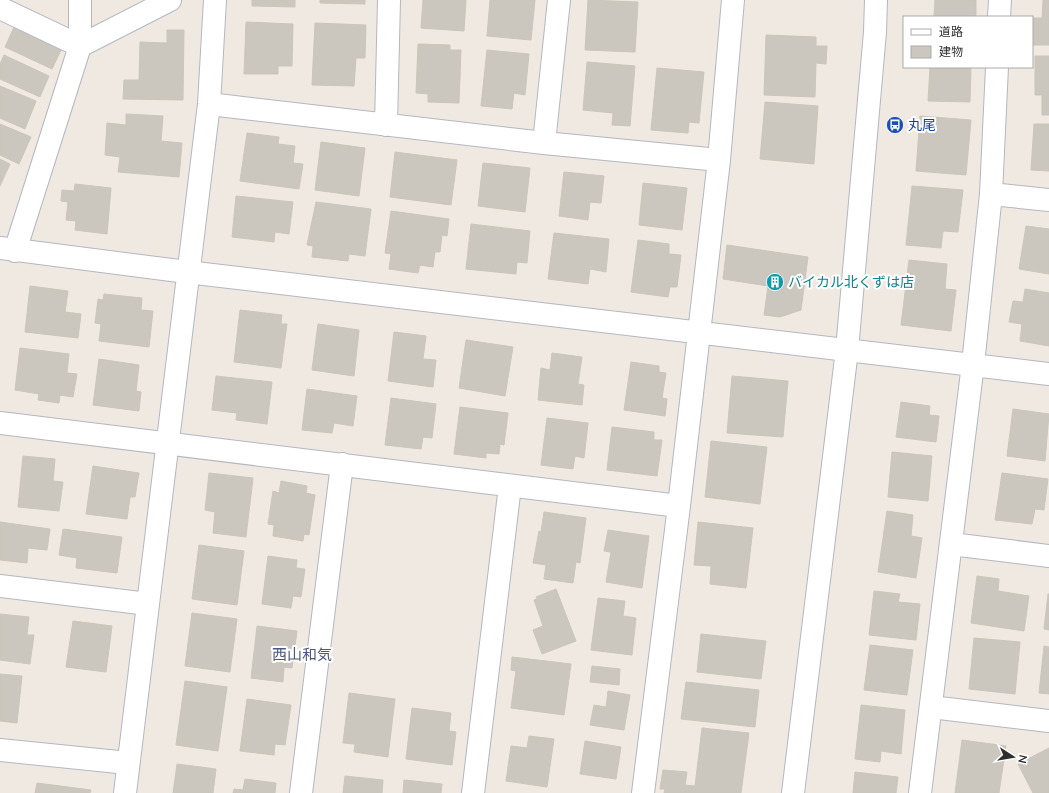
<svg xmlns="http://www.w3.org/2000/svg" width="1049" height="793" viewBox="0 0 1049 793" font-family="Mulish,'Noto Sans JP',sans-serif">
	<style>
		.building { fill: #cbc7bf; stroke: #cbc5ba }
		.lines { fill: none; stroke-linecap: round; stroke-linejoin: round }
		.minor-casing { stroke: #b4b7c1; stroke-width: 24 }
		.minor { stroke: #fff; stroke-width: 22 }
		.labels { text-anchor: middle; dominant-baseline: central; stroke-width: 4; stroke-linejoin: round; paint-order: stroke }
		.transit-label { font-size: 14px; fill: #164399; stroke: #fff; text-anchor: start }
		.culture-label { font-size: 14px; fill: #0d838f; stroke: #fff; text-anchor: start }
		.neighbourhood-label { font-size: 15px; fill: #4d5680; stroke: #fff }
	</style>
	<rect width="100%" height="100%" fill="#efe9e1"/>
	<!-- building -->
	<path class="building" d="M252,0H295V7L252,6Z
		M320,0H365V4L320,3Z
		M423,0H466L464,31L421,28Z
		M490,0H535L531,40L487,36Z
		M588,0L638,2L635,52L585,50Z
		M935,0H976V17H934Z
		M1043,0H1049V45H1033V18H1042Z
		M246,22L293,24L292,66H278V74H244Z
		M315,23L366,25L365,58H356L354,86L312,85Z
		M15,25L62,48L52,69L5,47Z
		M167,30H184L183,100L123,99L124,80H139L140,42L167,43Z
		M766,35L816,37V46H827L826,64L816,63L815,97L764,95Z
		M418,44L450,45V50H461L459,103L428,102V94L416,93Z
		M487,50L529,54L525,95L514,93L512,109L481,106Z
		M4,55L49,76L40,97L0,79V64Z
		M1035,56H1049V115H1042V95H1035Z
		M587,62L635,66L630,126L612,125L613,113L583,110Z
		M930,67H971L970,102L928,101Z
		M657,68L704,72L699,123L689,122L688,133L651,130Z
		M0,86L36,101L25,129L0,118Z
		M765,102L818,106L814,164L760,159Z
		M126,114L163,116L161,141L182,143L179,177L118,172L120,157L105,155L107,123L126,125Z
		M920,116L971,120L966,175L916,171Z
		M0,124L31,137L19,164L0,155Z
		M1034,124H1049V171L1031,170Z
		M247,133L279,137L278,144L295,146L293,163L303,164L299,189L240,181Z
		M321,142L365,148L359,196L315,190Z
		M395,152L457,160L451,205L390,197Z
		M0,159L10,164L0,186Z
		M483,163L530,168L525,212L478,206Z
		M564,172L604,176L601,203L590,202L588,220L559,216Z
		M643,183L687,188L682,230L639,225Z
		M75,184L111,188L107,234L75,230L76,221L66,220L68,202L61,201L62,190L74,191Z
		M912,186L963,190L958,232L943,231L941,248L906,245Z
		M236,196L293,202L289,234L275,232L274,242L232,237Z
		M316,202L371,209L365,256L349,254L348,261L312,257L313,246L307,245Z
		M391,211L449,219L447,236L442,235L440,252H435L433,267L420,265L418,273L389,269L391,254L385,253Z
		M471,224L530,231L527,263L517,262L516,274L466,269Z
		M1026,226L1049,229V274L1019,269Z
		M554,233L609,239L606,272L590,269L588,284L548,279Z
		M638,240L669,244V254L681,255L677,287H670L668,297L631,292Z
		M727,245L808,257L801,310L780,317L764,315L768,286L723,279Z
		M909,260L947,264L945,289L956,290L951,331L901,325Z
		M30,286L68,291L65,312L81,314L78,338L25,332Z
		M1025,289L1049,293V346L1020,341L1022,324L1009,322L1013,301L1023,302Z
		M104,294L142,298L141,310L153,311L149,347L99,341L101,324L95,323L98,299L103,300Z
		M240,310L282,315L281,324H287L281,368L234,362Z
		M318,324L359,330L354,376L312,370Z
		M394,332L426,336L423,359L436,360L433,387L388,381Z
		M466,340L513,347L505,396L459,388Z
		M20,348L69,354L67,373L77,374L73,397L60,395L59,403L38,400L39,394L15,390Z
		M552,353L582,357L578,384L584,385L582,405L538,400L541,368L550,370Z
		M99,359L139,365L136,391L141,392L139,411L93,405Z
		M631,362L659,366V372L666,373L662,398L667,399L665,416L624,410Z
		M216,376L272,382L267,424L236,420L237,413L212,410Z
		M732,376L788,381L783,437L727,433Z
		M307,389L357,396L353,426L334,423L332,433L302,430Z
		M391,398L436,404L432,438L423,437L421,449L385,445Z
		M901,402L930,406L929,415L939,416L936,442L896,437Z
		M460,407L508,413L504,445L500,444L499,454L486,453V458L454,454Z
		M1013,409L1049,414L1045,461L1007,456Z
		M547,418L588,423L584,458L575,456L573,469L541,465Z
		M612,427L654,432V440H662L657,476L607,470Z
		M711,441L767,447L760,504L705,497Z
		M892,452L932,456L928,501L888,497Z
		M23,456L55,459L53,481L63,482L59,511L18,507Z
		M93,466L139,473L135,497H130L127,519L86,514Z
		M209,473L253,478L246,537L213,533L215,512L205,510Z
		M1002,473L1048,479L1044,510L1035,509L1032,524L995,520Z
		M281,481L307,486L306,493L315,495L309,535L304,534L303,541L273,536L274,525L268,524L273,491L279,493Z
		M887,511L913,515L911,536L922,538L916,578L878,572Z
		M544,512L586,518L580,563L576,562L573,583L544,579L546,565L533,563L539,531L541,532Z
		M0,522L50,529L47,550L28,548L27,563L0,560Z
		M698,522L753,528L746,588L710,584L711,566L694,565Z
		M63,529L122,537L117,573L76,568L77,558L59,555Z
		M608,530L649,536L642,588L606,582L611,552L604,551Z
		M199,545L244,551L237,605L192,599Z
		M268,556L297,560L296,568L305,569L301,597L293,596L291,608L262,604Z
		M977,576L999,579L998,591L1029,596L1024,631L971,623Z
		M556,589L576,641L542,654L533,630L543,626L534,600L537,599L536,597Z
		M874,591L900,594L898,602L920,604L916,640L869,635Z
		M1048,594H1049V630L1044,629Z
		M598,598L625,601L623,616L636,618L632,655L591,650Z
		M192,613L237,619L230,672L185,666Z
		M0,614L29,617L27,635H34L30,664L0,660Z
		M73,621L112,626L106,672L66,667Z
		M257,626L297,631L292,668L284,667L283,682L251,678Z
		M701,634L766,641L761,679L697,672Z
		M974,638L1020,642L1015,694L969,689Z
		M870,645L913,650L907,695L864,690Z
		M1044,646L1049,647V694L1039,693Z
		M512,657L571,664L564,715L511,708L516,671L511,670Z
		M592,666L620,669L619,685L590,682Z
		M0,674L22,676L17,723L0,721Z
		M185,681L227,687L218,751L176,745Z
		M686,682L759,690L755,727L681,719Z
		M608,691L630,695L624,730L590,725L594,705L606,707Z
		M349,693L395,699L388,757L354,752L355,744L343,743Z
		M247,699L291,705L285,745L275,744L274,755L240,751Z
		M861,705L905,710L901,754L881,751L880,762L855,759Z
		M412,708L451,713L449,731L456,732L452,765L406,759Z
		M702,728L749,733L741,793H664L665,789H660L663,770L687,772L685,785L695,786Z
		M529,736L554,739L547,787L506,781L511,746L527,748Z
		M962,740L1006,746L999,793H955Z
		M585,741L621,747L616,779L580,774Z
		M1049,748V793H1033L1018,764Z
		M177,764L216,769L213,793H173Z
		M855,772L898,777L896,793H853Z
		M345,776L383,780L382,793H343Z
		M245,779L276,783L275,793H233L234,789L243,790Z
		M404,780L442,784L441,793H403Z
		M37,783L91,790L90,793H35Z"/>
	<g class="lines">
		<defs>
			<path id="minor" d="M0,8L80,46L170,0
				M999,17L1000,0
				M209,104L544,143L719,160L679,506L643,793
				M386,125L389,0
				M544,143L559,0
				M719,160L733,0
				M991,194L1049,200
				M0,248L187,272L1049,374
				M15,251L80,46V0
				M0,423L679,506
				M951,544L1049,556
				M0,586L148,604
				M931,707L1049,721
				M0,750L128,763
				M125,793L209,104L215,0
				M301,793L342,464
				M473,793L510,486
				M793,793L847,350L875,32L876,0
				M920,793L973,364L991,194L997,67"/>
		</defs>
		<!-- minor casing -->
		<use href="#minor" class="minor-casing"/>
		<!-- minor -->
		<use href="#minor" class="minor"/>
	</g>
	<!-- icons -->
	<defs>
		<symbol id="bus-disc" viewBox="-11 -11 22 22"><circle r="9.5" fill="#1a4fb4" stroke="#fff"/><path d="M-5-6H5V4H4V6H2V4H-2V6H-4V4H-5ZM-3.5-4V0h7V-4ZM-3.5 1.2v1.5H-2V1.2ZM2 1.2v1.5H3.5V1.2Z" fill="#fff"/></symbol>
		<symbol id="building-disc" viewBox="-11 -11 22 22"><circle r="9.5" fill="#0f9aa8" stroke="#fff"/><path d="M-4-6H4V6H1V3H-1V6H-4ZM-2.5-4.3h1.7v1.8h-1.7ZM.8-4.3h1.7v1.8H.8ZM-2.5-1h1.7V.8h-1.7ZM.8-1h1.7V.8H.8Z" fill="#fff"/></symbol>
	</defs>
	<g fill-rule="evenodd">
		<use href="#bus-disc" x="885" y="115" width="20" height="20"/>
		<use href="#building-disc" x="765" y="272" width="20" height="20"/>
	</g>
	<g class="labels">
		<!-- transit labels -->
		<g class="transit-label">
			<text x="908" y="125">丸尾</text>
		</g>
		<!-- culture labels -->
		<g class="culture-label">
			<text x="788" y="282">バイカル北くずは店</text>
		</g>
		<!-- neighbourhood labels -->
		<g class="neighbourhood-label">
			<text x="302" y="654">西山和気</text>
		</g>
	</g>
	<!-- legend -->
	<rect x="903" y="16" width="130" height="52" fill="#ffffff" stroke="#ababab"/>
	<rect x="911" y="29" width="20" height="6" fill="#ffffff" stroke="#ababab"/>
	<text x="939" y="36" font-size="12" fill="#2e2e2e">道路</text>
	<rect x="911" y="46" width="20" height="12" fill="#cbc7bf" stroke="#ababab"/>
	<text x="939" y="56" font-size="12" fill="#2e2e2e">建物</text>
	<!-- north arrow -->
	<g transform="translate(1013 757) rotate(102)" stroke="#ffffff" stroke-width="3" paint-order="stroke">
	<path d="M0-3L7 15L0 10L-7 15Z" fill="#2e2e2e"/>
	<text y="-6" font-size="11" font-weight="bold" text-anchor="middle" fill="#2e2e2e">N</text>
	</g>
</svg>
